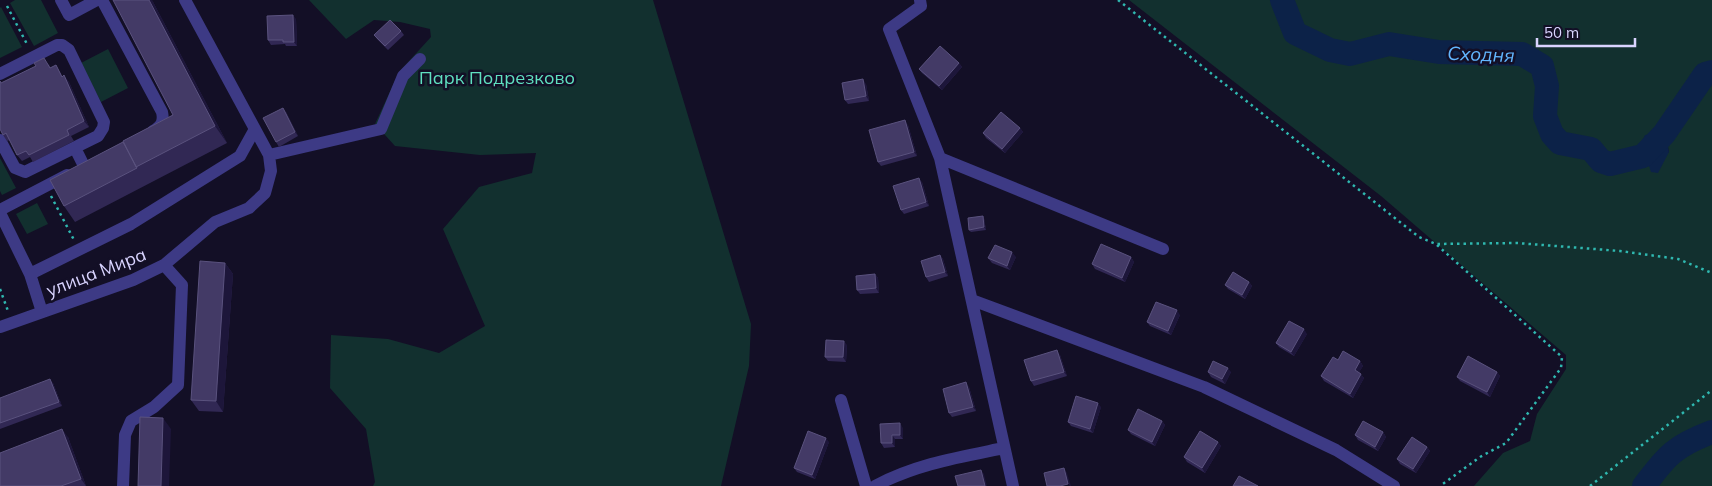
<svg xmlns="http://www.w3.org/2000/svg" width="1712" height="486" viewBox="0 0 1712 486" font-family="Mulish,sans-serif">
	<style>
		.green { fill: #12302f; fill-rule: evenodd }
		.water { fill: #0c2248 }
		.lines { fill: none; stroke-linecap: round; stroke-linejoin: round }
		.river { stroke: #0c2248; stroke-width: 24 }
		.path { stroke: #2fb8b0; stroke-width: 2.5; stroke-dasharray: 2.5 4; stroke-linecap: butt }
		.minor { stroke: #3d3a85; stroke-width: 12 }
		.wall { fill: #312854 }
		.shaded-wall { fill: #1d163a }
		.building { fill: #433a66; stroke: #5a527e }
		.labels { text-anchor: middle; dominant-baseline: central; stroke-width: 5; stroke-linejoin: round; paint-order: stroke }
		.park-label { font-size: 18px; fill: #5fe0c0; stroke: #130f26 }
		.street-label { font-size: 18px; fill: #d9d4ff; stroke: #130f26 }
		.water-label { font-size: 19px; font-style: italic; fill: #62b6ff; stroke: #130f26 }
	</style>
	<rect width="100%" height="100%" fill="#130f26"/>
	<!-- green -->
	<path class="green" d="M15,0H41L58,33L34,46L10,3Z
		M309,0H653L751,324L749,366L721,486H373L375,482L366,429L330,388L331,335L388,339L439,353L485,326L443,229L479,187L532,173L536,153L480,155L395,146L375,124L399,72L431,37L430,29L400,22L374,20L346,39Z
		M1129,0H1712V486H1474L1503,453L1530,441L1537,414L1566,369V355L1381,196ZM1666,137L1669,152L1649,166L1642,163L1620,164L1622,156L1630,154L1641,145Z
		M1,7L22,47L0,58V8Z
		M108,49L128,88L101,102L81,63Z
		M0,158L16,188L2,195L0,191Z
		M37,203L48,224L27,234L16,214Z"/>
	<!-- water -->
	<path class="water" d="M1659,133L1666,137L1669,152L1658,173L1651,172L1649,166C1630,158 1624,167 1608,167L1607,160C1625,155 1638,154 1645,135Z"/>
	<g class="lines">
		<!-- river -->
		<path class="river" d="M1282,0L1295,33L1330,50L1350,54L1389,44L1439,52L1522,54L1542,66L1547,86L1545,116L1552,134L1560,143L1591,149L1601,161L1610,164L1643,156L1664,134L1705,74L1712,72
			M1644,486C1667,455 1675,446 1712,432"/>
		<!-- path -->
		<path class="path" d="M1118,0L1419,237L1436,244L1517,243L1620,251L1678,259L1712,273
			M7,6L28,46
			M51,196L74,240
			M1437,245L1562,357L1561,368L1506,443L1480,457L1440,486
			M0,289L8,311
			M1590,486L1712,390"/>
		<!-- minor -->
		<path class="minor" d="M61,0L69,15L97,0
			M102,0L162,112C164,121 162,126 153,131
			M920,0L921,6L889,29L940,158L1013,486
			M0,74L57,45H62L69,50L104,122L103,128L98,136L25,172L15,168L0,140
			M75,148L84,166
			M269,155L381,129L403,76L420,59
			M940,158L1163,249
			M0,210L67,175
			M0,213L30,274L42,312
			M30,274L131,224L240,156L255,129
			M972,300L1204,387L1336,450L1394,486
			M0,327L133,280L164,265L215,222L249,208L265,193L271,171L269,155L185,0
			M841,400L866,486
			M123,486L125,435L131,421L154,407L178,385L182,285L164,265
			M875,486C916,464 960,457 1004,448"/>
	</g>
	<!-- wall -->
	<path class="wall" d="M152,0L227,143L75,222L64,206L123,142L173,115Z
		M296,19L297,46H286L285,44L271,45L268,40Z
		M401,31L404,35L388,50L377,39L374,35Z
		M959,63L962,67L942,90L922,73L919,69Z
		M49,64L50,68L56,65L62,76L69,82L89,127L71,136L74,141L33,162L30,157L22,161L17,155L10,140L7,141L3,135Z
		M866,84L869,101L848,104L845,100Z
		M286,112L298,136L279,147L276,142Z
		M908,125L917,156L881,166L878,162Z
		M1020,128L1023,132L1005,153L986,138L983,133Z
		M922,182L929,206L904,214L901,210Z
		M983,216L984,218L986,230L971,232L969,230Z
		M940,255L943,259L948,276L929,282L926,277Z
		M1016,257L1010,270L992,263L988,258Z
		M1131,257L1134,262L1125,282L1095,269L1092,264Z
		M225,263L233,274L223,412L199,411L191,400Z
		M875,274L878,278L879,293L860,294L857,290Z
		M1249,282L1252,286L1245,299L1228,289L1225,285Z
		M1180,315L1171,335L1150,326L1147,322Z
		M1307,334L1294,356L1279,347L1276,343Z
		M847,345L846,362L828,361L825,357Z
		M1060,355L1067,376L1034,386L1031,381Z
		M1338,360L1360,361L1363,366L1359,372L1364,378L1353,398L1324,381L1321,376Z
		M1208,372H1231L1225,384L1211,377Z
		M1497,372L1500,376L1490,397L1460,381L1457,377Z
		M53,383L62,406L0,429V398Z
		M969,387L976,411L952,417L949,413Z
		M1101,407L1093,433L1071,426L1068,422Z
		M1162,421L1165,425L1155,446L1131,434L1128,430Z
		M903,428V439H895V447L884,448L881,443Z
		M1383,432L1386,437L1378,451L1358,440L1355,435Z
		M68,437L86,486H0Z
		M829,442L815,479L797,472L794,468Z
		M1218,442L1221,446L1205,473L1187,462L1184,457Z
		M1427,447L1430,451L1416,473L1400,464L1397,459Z"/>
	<!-- shaded-wall -->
	<path class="shaded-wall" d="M149,0H152L227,143L215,126Z
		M293,15L296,19L297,46L294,42Z
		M959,63L962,67L942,90L939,86Z
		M64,75L69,82L89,127L84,121Z
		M863,79L866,84L869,101L866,96Z
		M283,108L286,112L298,136L295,132Z
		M905,120L908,125L917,156L914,152Z
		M1020,128L1023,132L1005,153L1002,149Z
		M919,178L922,182L929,206L926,202Z
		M983,216L984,218L986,230L984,227Z
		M1012,252L1016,257L1010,270L1007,266Z
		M940,255L943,259L948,276L945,272Z
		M1131,257L1134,262L1125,282L1122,278Z
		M225,263L233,274L223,412L216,401Z
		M875,274L878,278L879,293L876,288Z
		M1249,282L1252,286L1245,299L1242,295Z
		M1177,310L1180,315L1171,335L1168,331Z
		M1304,329L1307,334L1294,356L1291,352Z
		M844,341L847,345L846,362L843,357Z
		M1057,350L1060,355L1067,376L1064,372Z
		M1360,361L1363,366L1358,374L1355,370Z
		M1228,368L1231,372L1225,384L1222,379Z
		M1497,372L1500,376L1490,397L1487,392Z
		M1361,374L1364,378L1353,398L1350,394Z
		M50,379L53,383L62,406L59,402Z
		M966,382L969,387L976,411L973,407Z
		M1098,403L1101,407L1093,433L1090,429Z
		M163,418L171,429L169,486H161Z
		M1162,421L1165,425L1155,446L1152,442Z
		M900,423L903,428V439L900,435Z
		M62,429L68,437L86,486L81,479Z
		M1383,432L1386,437L1378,451L1375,447Z
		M892,435L895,439V447L892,443Z
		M826,438L829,442L815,479L812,475Z
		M1218,442L1221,446L1205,473L1202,468Z
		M1427,447L1430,451L1416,473L1413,469Z
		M1064,468L1067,473L1071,486H1070L1068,484Z
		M981,470L984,474L987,486H985Z"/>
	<!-- building -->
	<path class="building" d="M113,0H149L215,126L136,167L123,141L173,115Z
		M293,15L294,42H283V40H268L267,16Z
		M390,20L401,31L385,46L374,35Z
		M940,46L959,63L939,86L919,69Z
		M44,58L50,68L56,65L62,77L64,75L84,121L67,130L69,135L29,155L26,151L17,155L6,133L3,135L0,129V81L1,83L36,66L34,63Z
		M863,79L866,96L845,100L842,83Z
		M283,108L295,132L276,142L263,118Z
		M1001,112L1020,128L1002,149L983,133Z
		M905,120L914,152L878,162L869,130Z
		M123,142L137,168L64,206L50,180Z
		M919,178L926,202L901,210L893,186Z
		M983,216L984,227L969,230L968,218Z
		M1101,244L1131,257L1122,278L1092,264Z
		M995,245L1012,252L1007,266L988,258Z
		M940,255L945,272L926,277L921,261Z
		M200,261L225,263L216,401L191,400Z
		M1233,272L1249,282L1242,295L1225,285Z
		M875,274L876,288L857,290L856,276Z
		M1156,302L1177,310L1168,331L1147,322Z
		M1289,321L1304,329L1291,352L1276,343Z
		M826,340L844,341L843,357H825Z
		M1057,350L1064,372L1031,381L1024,360Z
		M1343,351L1360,361L1355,370L1361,374L1350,394L1321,376L1333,357L1338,360Z
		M1468,356L1497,372L1487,392L1457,377Z
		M1213,361L1228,368L1222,379L1208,372Z
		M50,379L59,402L0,423V398Z
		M966,382L973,407L949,413L943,389Z
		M1076,396L1098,403L1090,429L1068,422Z
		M1138,409L1162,421L1152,442L1128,430Z
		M140,417L163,418L161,486H138Z
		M1363,421L1383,432L1375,447L1355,435Z
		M900,423V435H892V443H881L880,424Z
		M62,429L81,479L61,486H0V453Z
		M808,431L826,438L812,475L794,468Z
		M1200,431L1218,442L1202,468L1184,457Z
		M1412,437L1427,447L1413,469L1397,459Z
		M1064,468L1068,484L1060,486H1047L1044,473Z
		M981,470L985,486H958L955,476Z
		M1239,476L1258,486H1233Z"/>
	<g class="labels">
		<!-- park labels -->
		<g class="park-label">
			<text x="497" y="77">Парк Подрезково</text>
		</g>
		<!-- street labels -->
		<g class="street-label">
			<text transform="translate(96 272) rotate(-21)">улица Мира</text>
		</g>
		<!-- water labels -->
		<g class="water-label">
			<text transform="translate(1481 54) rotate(2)">Сходня</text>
		</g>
	</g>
	<!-- scale -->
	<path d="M1537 38v8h98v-8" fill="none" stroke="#d9d4ff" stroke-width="2.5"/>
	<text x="1544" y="38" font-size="15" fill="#d9d4ff" stroke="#130f26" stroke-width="4" paint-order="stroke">50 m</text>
</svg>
